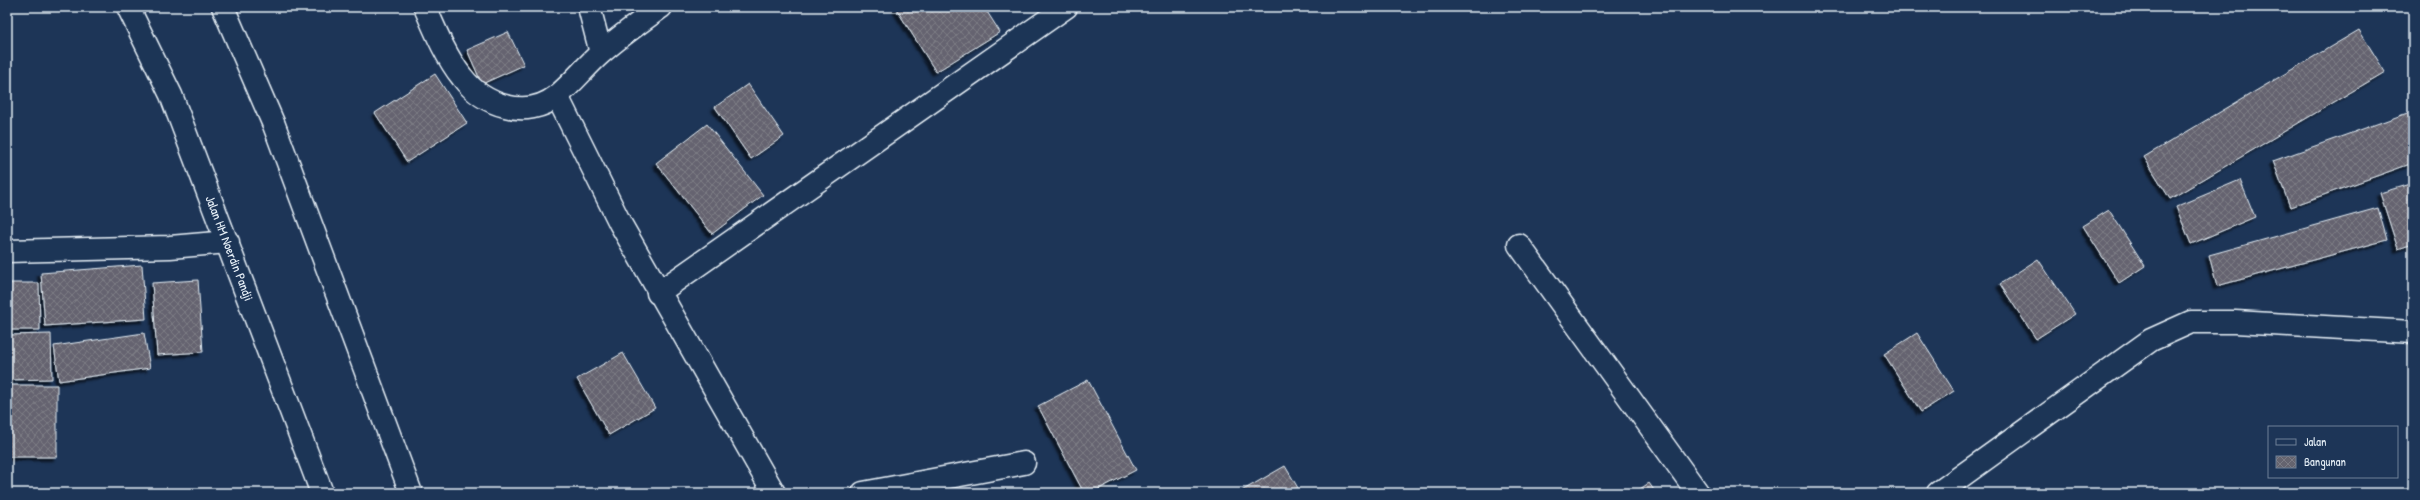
<svg xmlns="http://www.w3.org/2000/svg" width="2420" height="500" viewBox="0 0 2420 500" font-family="'Patrick Hand',sans-serif">
	<style>
		.building { fill: url(#building-cross-hatch); stroke: #e8f1f8; filter: url(#shadow) }
		.lines { fill: none; stroke-linecap: round; stroke-linejoin: round }
		.minor-casing { stroke: #e8f1f8; stroke-width: 25 }
		.major-casing { stroke: #e8f1f8; stroke-width: 25 }
		.minor { stroke: #1d3557; stroke-width: 22 }
		.major { stroke: #1d3557; stroke-width: 22 }
		.labels { text-anchor: middle; dominant-baseline: central; stroke-width: 3.5; stroke-linejoin: round; paint-order: stroke }
		.street-label { font-size: 13px; fill: #e8f1f8; stroke: #1d3557 }
	</style>
	<defs>
		<pattern id="building-cross-hatch" width="8" height="8" patternUnits="userSpaceOnUse"><rect width="8" height="8" fill="#65646f"/><path d="M0 0l8 8M0 8l8-8" fill="none" stroke="#7b7b84"/></pattern>
		<filter id="shadow"><feDropShadow dx="-3.5" dy="3.5" stdDeviation="1" flood-color="#0009"/></filter>
	</defs>
	<rect width="100%" height="100%" fill="#1d3557"/>
	<filter id="ink" filterUnits="userSpaceOnUse"><feTurbulence type="fractalNoise" baseFrequency=".025" numOctaves="2"/><feDisplacementMap in="SourceGraphic" scale="8" xChannelSelector="R" yChannelSelector="G"/><feConvolveMatrix kernelMatrix="1 2 1 2 8 2 1 2 1" color-interpolation-filters="sRGB"/></filter>
	<g filter="url(#ink)">
		<!-- building -->
		<path class="building" d="M895,7H984L1000,32L936,72Z
			M2359,30L2385,72L2170,199L2144,157Z
			M508,32L524,65L482,84L467,50Z
			M435,74L467,123L407,162L375,113Z
			M748,84L784,136L751,159L715,107Z
			M2413,111V163L2290,207L2273,161Z
			M707,124L763,195L712,234L656,163Z
			M2240,180L2255,217L2191,244L2176,207Z
			M2413,183V244L2398,249L2380,193Z
			M2378,208L2387,240L2217,286L2209,255Z
			M2109,210L2145,266L2119,283L2083,226Z
			M2038,259L2075,314L2036,339L2000,284Z
			M142,265L146,319L45,326L41,273Z
			M198,280L203,352L157,355L152,283Z
			M7,283H39L40,330H7Z
			M144,333L150,368L59,381L54,346Z
			M1917,333L1954,391L1921,412L1884,354Z
			M51,334L52,379L7,380V335Z
			M623,353L655,408L609,435L577,379Z
			M1088,380L1136,470L1091,493H1084L1038,406Z
			M7,385H57V457H7Z
			M1285,466L1301,493H1238Z
			M1649,483L1656,493H1634Z"/>
		<g class="lines">
			<defs>
				<path id="minor" d="M425,7C435,30 446,57 462,77C484,106 527,120 557,96C573,83 586,66 601,53C620,36 640,22 661,7
					M589,7L601,53
					M557,96L620,223L774,493
					M1519,245L1698,493
					M7,251L170,247L228,242
					M658,293L1066,7
					M863,493L1024,463
					M1938,493L2151,340L2191,322H2235L2413,332"/>
				<path id="major" d="M128,7L171,95L322,493
					M223,7L274,125L411,493"/>
			</defs>
			<!-- minor casing -->
			<use href="#minor" class="minor-casing"/>
			<!-- major casing -->
			<use href="#major" class="major-casing"/>
			<!-- minor -->
			<use href="#minor" class="minor"/>
			<!-- major -->
			<use href="#major" class="major"/>
		</g>
	</g>
	<g class="labels">
		<!-- street labels -->
		<g class="street-label">
			<text transform="translate(230 248) rotate(69)">Jalan HM Noerdin Pandji</text>
		</g>
	</g>
	<!-- margin -->
	<rect width="2420" height="500" fill="none" stroke="#1d3557" stroke-width="24"/>
	<rect x="12" y="12" width="2396" height="476" fill="none" stroke="#e8f1f8" stroke-width="1.5" filter="url(#ink)"/>
	<!-- legend -->
	<rect x="2268" y="426" width="130" height="52" fill="#1d3557" stroke="#6e8097"/>
	<rect x="2276" y="439" width="20" height="6" fill="#1d3557" stroke="#6e8097"/>
	<text x="2304" y="446" font-size="12" fill="#e8f1f8">Jalan</text>
	<rect x="2276" y="456" width="20" height="12" fill="url(#building-cross-hatch)" stroke="#6e8097"/>
	<text x="2304" y="466" font-size="12" fill="#e8f1f8">Bangunan</text>
</svg>
